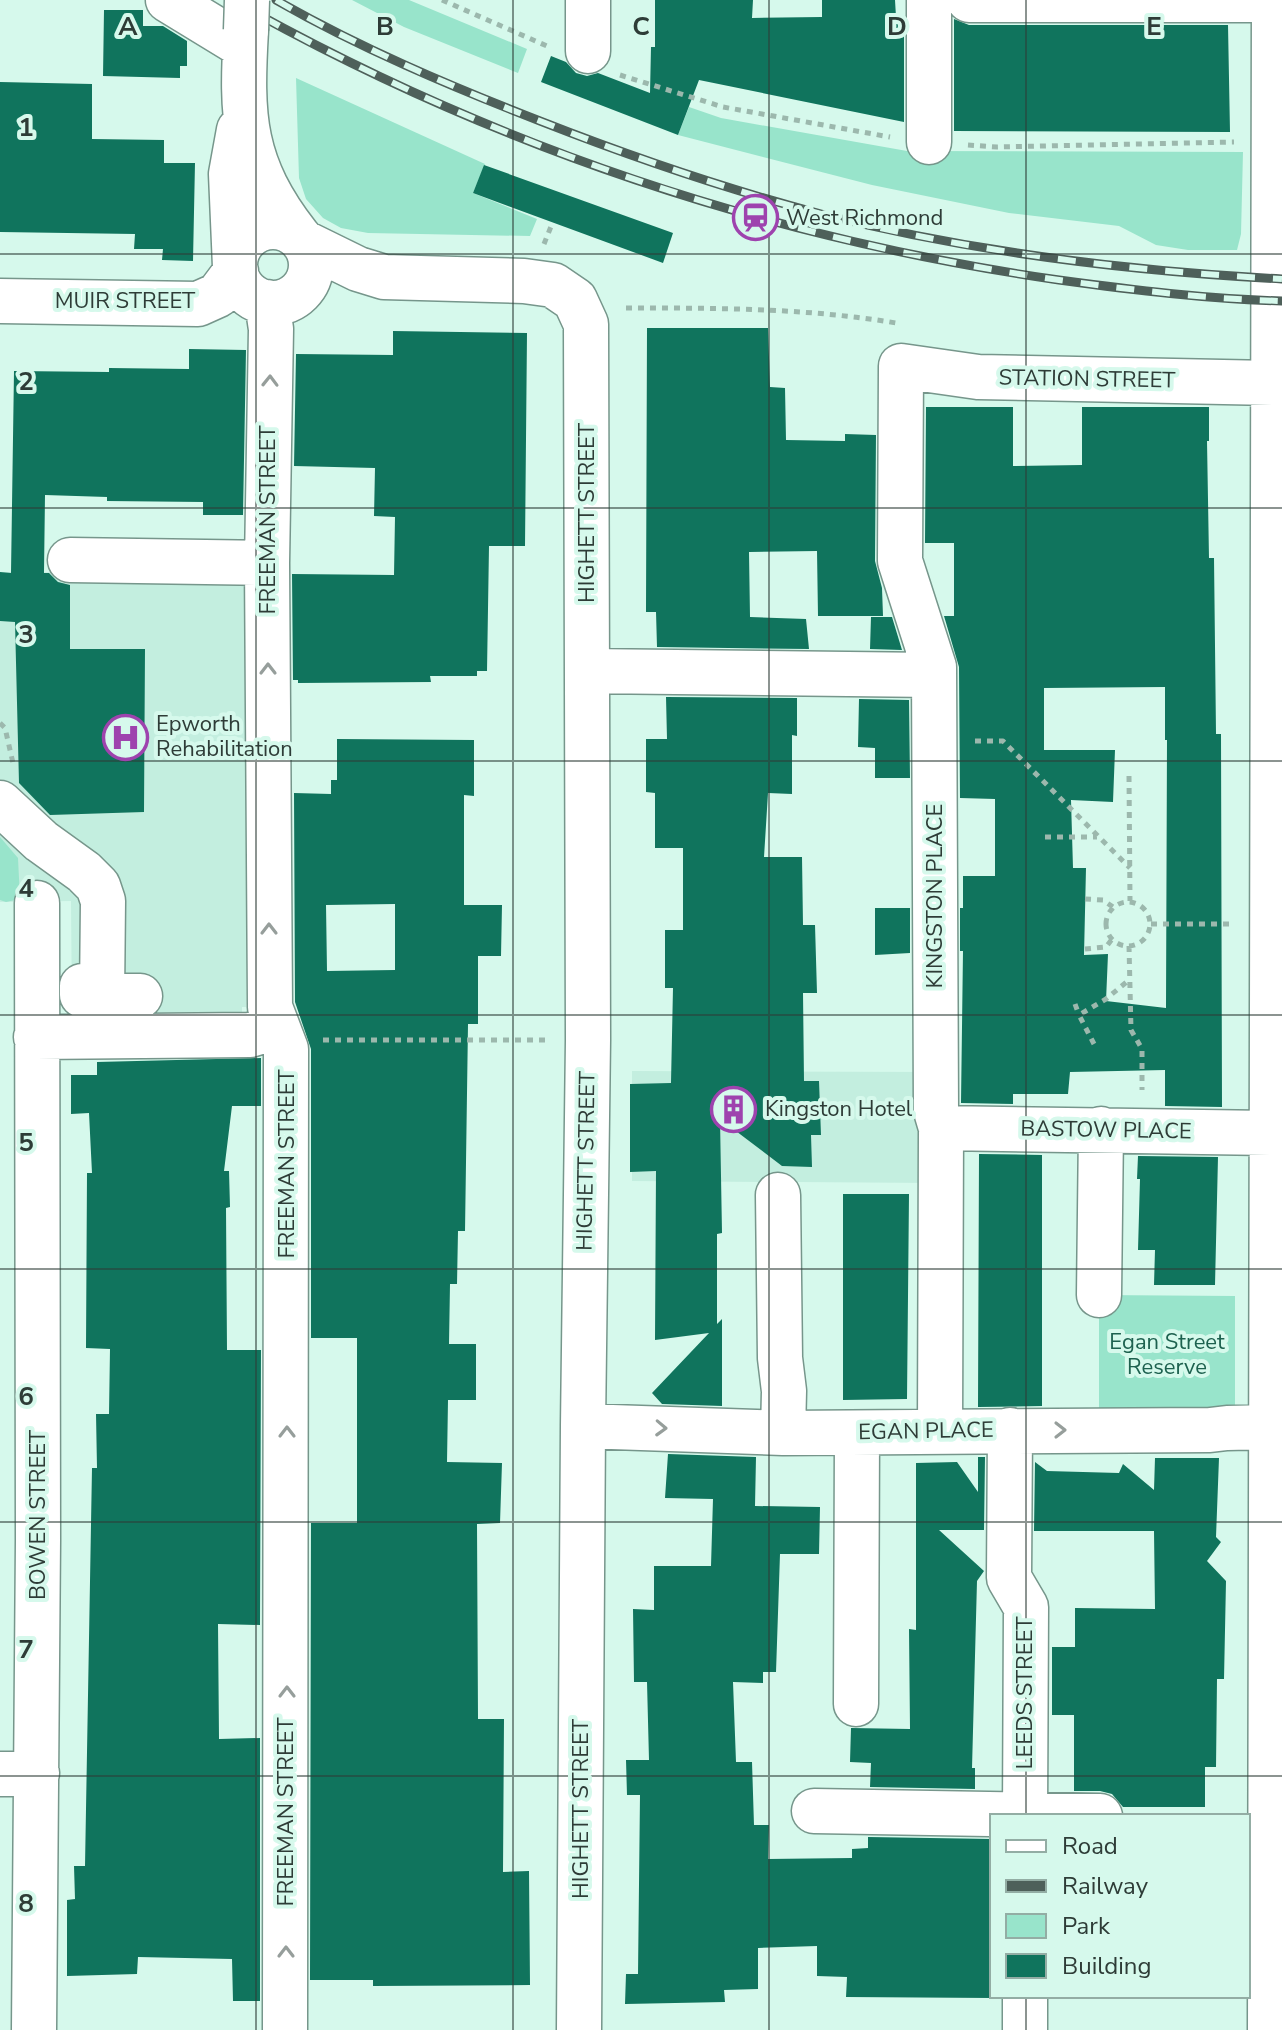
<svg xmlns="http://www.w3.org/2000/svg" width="1282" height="2030" viewBox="0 0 1282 2030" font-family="'Nunito Sans',sans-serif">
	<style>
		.built { fill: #c3eedf }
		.green { fill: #98e4cb }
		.building { fill: #10745d; fill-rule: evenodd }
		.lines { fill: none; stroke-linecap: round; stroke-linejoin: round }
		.minor-casing { stroke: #76968b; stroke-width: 47 }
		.path { stroke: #9cb8ad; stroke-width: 5; stroke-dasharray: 6 6; stroke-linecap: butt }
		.minor { stroke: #fff; stroke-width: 44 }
		.rail-casing { stroke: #4e605a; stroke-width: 9 }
		.rail { stroke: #d6f9ec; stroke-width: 6; stroke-dasharray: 18; stroke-linecap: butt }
		.minor-bridge-casing { stroke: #76968b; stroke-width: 47; stroke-linecap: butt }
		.minor-bridge { stroke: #fff; stroke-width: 44 }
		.oneway { stroke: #969e9b }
		.grid { fill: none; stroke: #2e3c37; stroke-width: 2; stroke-opacity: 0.55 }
		.labels { text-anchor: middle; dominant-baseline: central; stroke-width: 8; stroke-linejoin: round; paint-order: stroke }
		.poi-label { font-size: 22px; fill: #2e3c37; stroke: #d6f9ec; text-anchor: start }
		.street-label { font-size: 22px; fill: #2e3c37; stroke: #d6f9ec }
		.park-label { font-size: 22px; fill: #1d614f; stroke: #d6f9ec }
		.grid-label { font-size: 26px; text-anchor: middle; font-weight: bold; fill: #2e3c37; stroke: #d6f9ec; stroke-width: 8; stroke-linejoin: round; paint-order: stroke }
	</style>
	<rect width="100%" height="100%" fill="#d6f9ec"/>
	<!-- built -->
	<path class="built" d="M0,572L251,573L246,1007H242V1023L72,1016L71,901L0,902Z
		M632,1071L933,1072V1183L632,1181Z"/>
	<!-- green -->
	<path class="green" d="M352,0H409L527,49L518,73L404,27Z
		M296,78L485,164L473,193L537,219L530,236L368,233L341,228L323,218L306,199L299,178Z
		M689,107L721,118L907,151L1243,152L1241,234L1237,250H1188L1156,245L1119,226L1009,213L872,185L678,135Z
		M0,837L18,858L20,899L6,902L0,900Z
		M1099,1295L1235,1296V1413H1099Z"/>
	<!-- building -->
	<path class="building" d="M655,0H753L752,18L822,17V0H895L896,17H904V122L699,80L678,135L541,82L551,56L566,62L576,73L587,76L598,73L650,93L651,47H655Z
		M104,10H143V26H163L187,41V66H180V78L103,76Z
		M954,19L969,25H1228L1230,132L954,131Z
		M0,82L92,84V139L164,140V163H195L193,261L162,260L163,249H134L135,234L0,232Z
		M484,165L673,233L663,263L473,193Z
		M647,328H768L770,387L785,388L786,440L845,441V434L876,435L875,561L882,588L883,616H818L817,551L749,552L750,617L806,619L809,649L657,647L656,612H646Z
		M393,331L527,333L525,546H489L487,671H477V676H430L431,682L298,683V680H293L292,574L394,575L395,517L374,516L375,468L294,466L296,354L393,355Z
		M189,349L246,350L243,515H203V502L107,501V497L45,495L44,573H49L58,582L70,585V649H145L144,812L50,815L19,783L15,622L0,621V572L11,573L14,371L109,372V368L189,369Z
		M926,407H1013V466L1082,465V407H1209V441H1207L1209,558H1214L1216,734H1221L1222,1107L1165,1106V1070L1070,1072L1068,1094H1013V1104L961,1103L963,951H960V908H963V876H995V799L960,798L959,667L944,616H954V543H925ZM1165,687V740H1167L1166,1008L1106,1001L1108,954L1084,955L1086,868H1073L1071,800L1113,802L1115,750H1044V688Z
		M871,617H892L902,650L870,649Z
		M666,697L797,698V736L792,735V794L768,793L764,857H802L803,925H815L817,993H803L804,1081H819L821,1135H811L812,1167L782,1166L720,1119L722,1233L717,1234V1324L722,1319V1406L662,1404L652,1393L709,1333L655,1340L656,1171L630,1172V1084L671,1083L673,988H665V930H683V848H655V793L646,792V739H667Z
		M859,699L909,700L910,778H875V748L858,747Z
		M337,739L474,740V796L464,795V905H502L501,956H478V1024H468L465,1231H458L457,1284H450L449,1344H476V1400H448L447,1462L502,1463L500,1523L477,1524L478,1719H504L503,1872L529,1871L530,1985L373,1986V1980H310L311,1523H357V1338H311V1049L295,1002L294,793L331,794V780H337ZM395,904V970L327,971L326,905Z
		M875,908H910V953L875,955Z
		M261,1058V1106H232L224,1171H229L230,1207L226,1208L227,1350H261L260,1625L218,1624L219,1739L260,1738V2001H233L232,1959L138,1957L137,1974L67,1976V1900L75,1899L74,1866H85L92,1468H97L96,1414H109L110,1349L86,1348L87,1173H92L89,1113L71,1114V1075H97V1062Z
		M979,1154L1042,1155V1406L978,1407Z
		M1138,1156L1218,1157L1215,1285H1154L1155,1250H1138L1140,1179H1137Z
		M843,1194H909L907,1399L843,1400Z
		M668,1454L756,1457L755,1506L820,1507L819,1554H780L776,1672H763V1683L733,1682L736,1762H752L754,1825H769L768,1859L852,1858V1849L868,1848V1837L992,1839V1998L846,1997L847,1977L817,1976V1946L758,1948V1989L724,1990L725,2002L625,2004L626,1974H638L640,1795H627L626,1760H649L647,1682H634L633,1609L654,1610V1566H711L713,1499L665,1498Z
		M978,1457H985L984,1530H939L984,1571L977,1581L972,1768H975V1789L870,1787L871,1763L850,1762L851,1728L910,1729L909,1629L916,1630V1463L957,1462L978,1492Z
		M1155,1458H1219L1216,1537L1221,1542L1207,1561L1226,1581L1224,1679H1217L1216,1767H1205V1807H1123L1112,1794L1100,1791H1074V1715H1052V1647H1075V1608L1155,1609L1154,1531H1034L1035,1462L1047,1471L1119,1473L1123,1464L1154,1490Z"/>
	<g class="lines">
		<defs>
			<path id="minor" d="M168,0L245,47
				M969,0H1259
				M246,30C241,117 242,164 298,236
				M588,51V0
				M929,142V0
				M235 265a38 38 0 1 1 76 0a38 38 0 1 1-76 0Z
				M303,242L358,269L384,277L524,281L553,285L575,300L586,324L588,1040L583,1426L579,2030
				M235,267L231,174L239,130
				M0,301L198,304L218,295L236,271
				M267,302L271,329L267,563L270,1007L286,1049L285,2030
				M70,560L267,563
				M587,671L934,675
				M0,803L41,841L84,872L98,886L103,901L102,996
				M82,986V995L140,996
				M36,1037L250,1035L277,1027
				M941,1128L1270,1133
				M778,1195L780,1358L784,1391L783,1433
				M1099,1295L1101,1129
				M583,1426L783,1433L1210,1430L1227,1428L1270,1427
				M940,1430L941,1128L936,1111L934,667L900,561L901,366L978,377L1274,383
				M1010,1430L1009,1578L1026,1607L1025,1816
				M856,1704L857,1433
				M0,1774L37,1773
				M814,1811L1100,1816
				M34,2030L38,1540L37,903
				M1025,2030V1996
				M1270,2030L1274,0"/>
		</defs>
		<!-- minor casing -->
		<use href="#minor" class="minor-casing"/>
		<!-- path -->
		<path class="path" d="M442,0L547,46
			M620,75L723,107L890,137
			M968,145L997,147L1234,142
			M544,244L552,224
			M626,308C716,308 807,308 896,323
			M0,723L5,728L13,763
			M975,741H1003L1130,868
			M1129,776L1130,901
			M1045,837H1097
			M1085,899L1103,900L1113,907
			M1106 924a22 22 0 1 1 44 0a22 22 0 1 1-44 0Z
			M1151,924H1233
			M1129,946L1131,1030L1142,1049V1090
			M1085,949L1106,947L1112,939
			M1075,1004L1079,1015
			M323,1040H549
			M1094,1044L1079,1015L1106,999L1129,980"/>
		<!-- minor -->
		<use href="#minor" class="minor"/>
		<defs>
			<path id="rail" d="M232,0C489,145 767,238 1059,280C1133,290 1207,299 1282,301
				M276,0C360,48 450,86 540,121C632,157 726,189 821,214C971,252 1128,271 1282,279"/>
		</defs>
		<!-- rail casing -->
		<use href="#rail" class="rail-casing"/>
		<!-- rail -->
		<use href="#rail" class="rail"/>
		<defs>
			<path id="minor-bridge" d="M246,30L247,0"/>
		</defs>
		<!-- minor-bridge casing -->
		<use href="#minor-bridge" class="minor-bridge-casing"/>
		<!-- minor-bridge -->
		<use href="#minor-bridge" class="minor-bridge"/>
	</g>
	<!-- one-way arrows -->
	<defs><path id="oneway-chevron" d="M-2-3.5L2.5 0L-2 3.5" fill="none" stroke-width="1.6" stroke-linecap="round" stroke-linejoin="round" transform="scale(2)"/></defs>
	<g class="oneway">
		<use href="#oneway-chevron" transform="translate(270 381) rotate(-89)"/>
		<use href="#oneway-chevron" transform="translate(268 669) rotate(-90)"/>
		<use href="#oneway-chevron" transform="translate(269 929) rotate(-90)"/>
		<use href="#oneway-chevron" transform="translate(661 1428) rotate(2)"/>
		<use href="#oneway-chevron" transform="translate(1060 1430)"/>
		<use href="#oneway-chevron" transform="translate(287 1432) rotate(-90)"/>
		<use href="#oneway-chevron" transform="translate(287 1692) rotate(-90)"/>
		<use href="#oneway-chevron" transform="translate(286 1952) rotate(-90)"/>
	</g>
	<!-- grid -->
	<path class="grid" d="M256,0V2030M513,0V2030M769,0V2030M1026,0V1816M0,254H1282M0,508H1282M0,761H1282M0,1015H1282M0,1269H1282M0,1522H1282M0,1776H1282M1026,1996V2030"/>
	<!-- icons -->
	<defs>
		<symbol id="station-ring" viewBox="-11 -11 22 22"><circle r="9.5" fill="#d6f9ec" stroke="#9e43ae" stroke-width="1.5"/><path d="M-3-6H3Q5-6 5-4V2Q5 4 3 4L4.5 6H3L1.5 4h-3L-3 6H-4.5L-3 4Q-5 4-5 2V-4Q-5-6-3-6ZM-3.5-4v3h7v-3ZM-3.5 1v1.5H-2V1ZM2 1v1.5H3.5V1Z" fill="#9e43ae"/></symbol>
		<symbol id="hospital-ring" viewBox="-11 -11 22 22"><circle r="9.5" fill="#d6f9ec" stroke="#9e43ae" stroke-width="1.5"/><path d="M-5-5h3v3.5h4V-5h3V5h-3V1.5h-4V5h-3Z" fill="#9e43ae"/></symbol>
		<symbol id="building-ring" viewBox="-11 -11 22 22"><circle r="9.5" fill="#d6f9ec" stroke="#9e43ae" stroke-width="1.5"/><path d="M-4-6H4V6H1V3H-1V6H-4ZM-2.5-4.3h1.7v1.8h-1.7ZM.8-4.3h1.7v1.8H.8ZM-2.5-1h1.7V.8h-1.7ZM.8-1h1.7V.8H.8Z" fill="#9e43ae"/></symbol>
	</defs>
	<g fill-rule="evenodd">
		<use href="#station-ring" x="730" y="192" width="51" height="51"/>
		<use href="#hospital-ring" x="100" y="712" width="51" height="51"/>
		<use href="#building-ring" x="708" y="1084" width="51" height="51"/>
	</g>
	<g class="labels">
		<!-- poi labels -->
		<g class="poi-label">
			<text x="786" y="218">West Richmond</text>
			<text x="156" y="724">Epworth<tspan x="156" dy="25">Rehabilitation</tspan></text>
			<text x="765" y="1109">Kingston Hotel</text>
		</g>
		<!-- street labels -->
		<g class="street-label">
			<text x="125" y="301">MUIR STREET</text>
			<text transform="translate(1087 379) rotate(1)">STATION STREET</text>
			<text transform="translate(587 513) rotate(-90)">HIGHETT STREET</text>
			<text transform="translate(268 520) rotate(-90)">FREEMAN STREET</text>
			<text transform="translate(935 896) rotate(-90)">KINGSTON PLACE</text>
			<text transform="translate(1106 1130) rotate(1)">BASTOW PLACE</text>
			<text transform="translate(586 1161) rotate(-89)">HIGHETT STREET</text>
			<text transform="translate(287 1164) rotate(-90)">FREEMAN STREET</text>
			<text transform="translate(926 1431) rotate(-1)">EGAN PLACE</text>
			<text transform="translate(38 1515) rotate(-90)">BOWEN STREET</text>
			<text transform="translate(1025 1693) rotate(-90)">LEEDS STREET</text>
			<text transform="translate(581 1809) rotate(-90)">HIGHETT STREET</text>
			<text transform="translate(286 1812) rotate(-90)">FREEMAN STREET</text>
		</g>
		<!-- park labels -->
		<g class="park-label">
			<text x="1167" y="1342">Egan Street<tspan x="1167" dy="25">Reserve</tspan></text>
		</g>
	</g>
	<g class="grid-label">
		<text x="128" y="35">A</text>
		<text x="385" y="35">B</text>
		<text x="641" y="35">C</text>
		<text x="897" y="35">D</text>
		<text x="1154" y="35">E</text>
		<text x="26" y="136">1</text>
		<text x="26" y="390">2</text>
		<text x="26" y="643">3</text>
		<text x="26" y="897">4</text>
		<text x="26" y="1151">5</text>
		<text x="26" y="1405">6</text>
		<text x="26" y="1658">7</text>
		<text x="26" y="1912">8</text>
	</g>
	<!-- legend -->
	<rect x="990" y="1814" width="260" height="184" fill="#d6f9ec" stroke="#93ada4" stroke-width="2"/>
	<rect x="1006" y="1840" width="40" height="12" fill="#ffffff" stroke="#93ada4" stroke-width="2"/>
	<text x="1062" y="1854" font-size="24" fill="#2e3c37">Road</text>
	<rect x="1006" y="1880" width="40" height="12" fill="#4e605a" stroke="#93ada4" stroke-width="2"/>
	<text x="1062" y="1894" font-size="24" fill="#2e3c37">Railway</text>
	<rect x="1006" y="1914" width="40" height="24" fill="#98e4cb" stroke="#93ada4" stroke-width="2"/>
	<text x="1062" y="1934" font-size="24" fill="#2e3c37">Park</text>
	<rect x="1006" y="1954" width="40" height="24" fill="#10745d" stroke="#93ada4" stroke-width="2"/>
	<text x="1062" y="1974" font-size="24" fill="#2e3c37">Building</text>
</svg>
